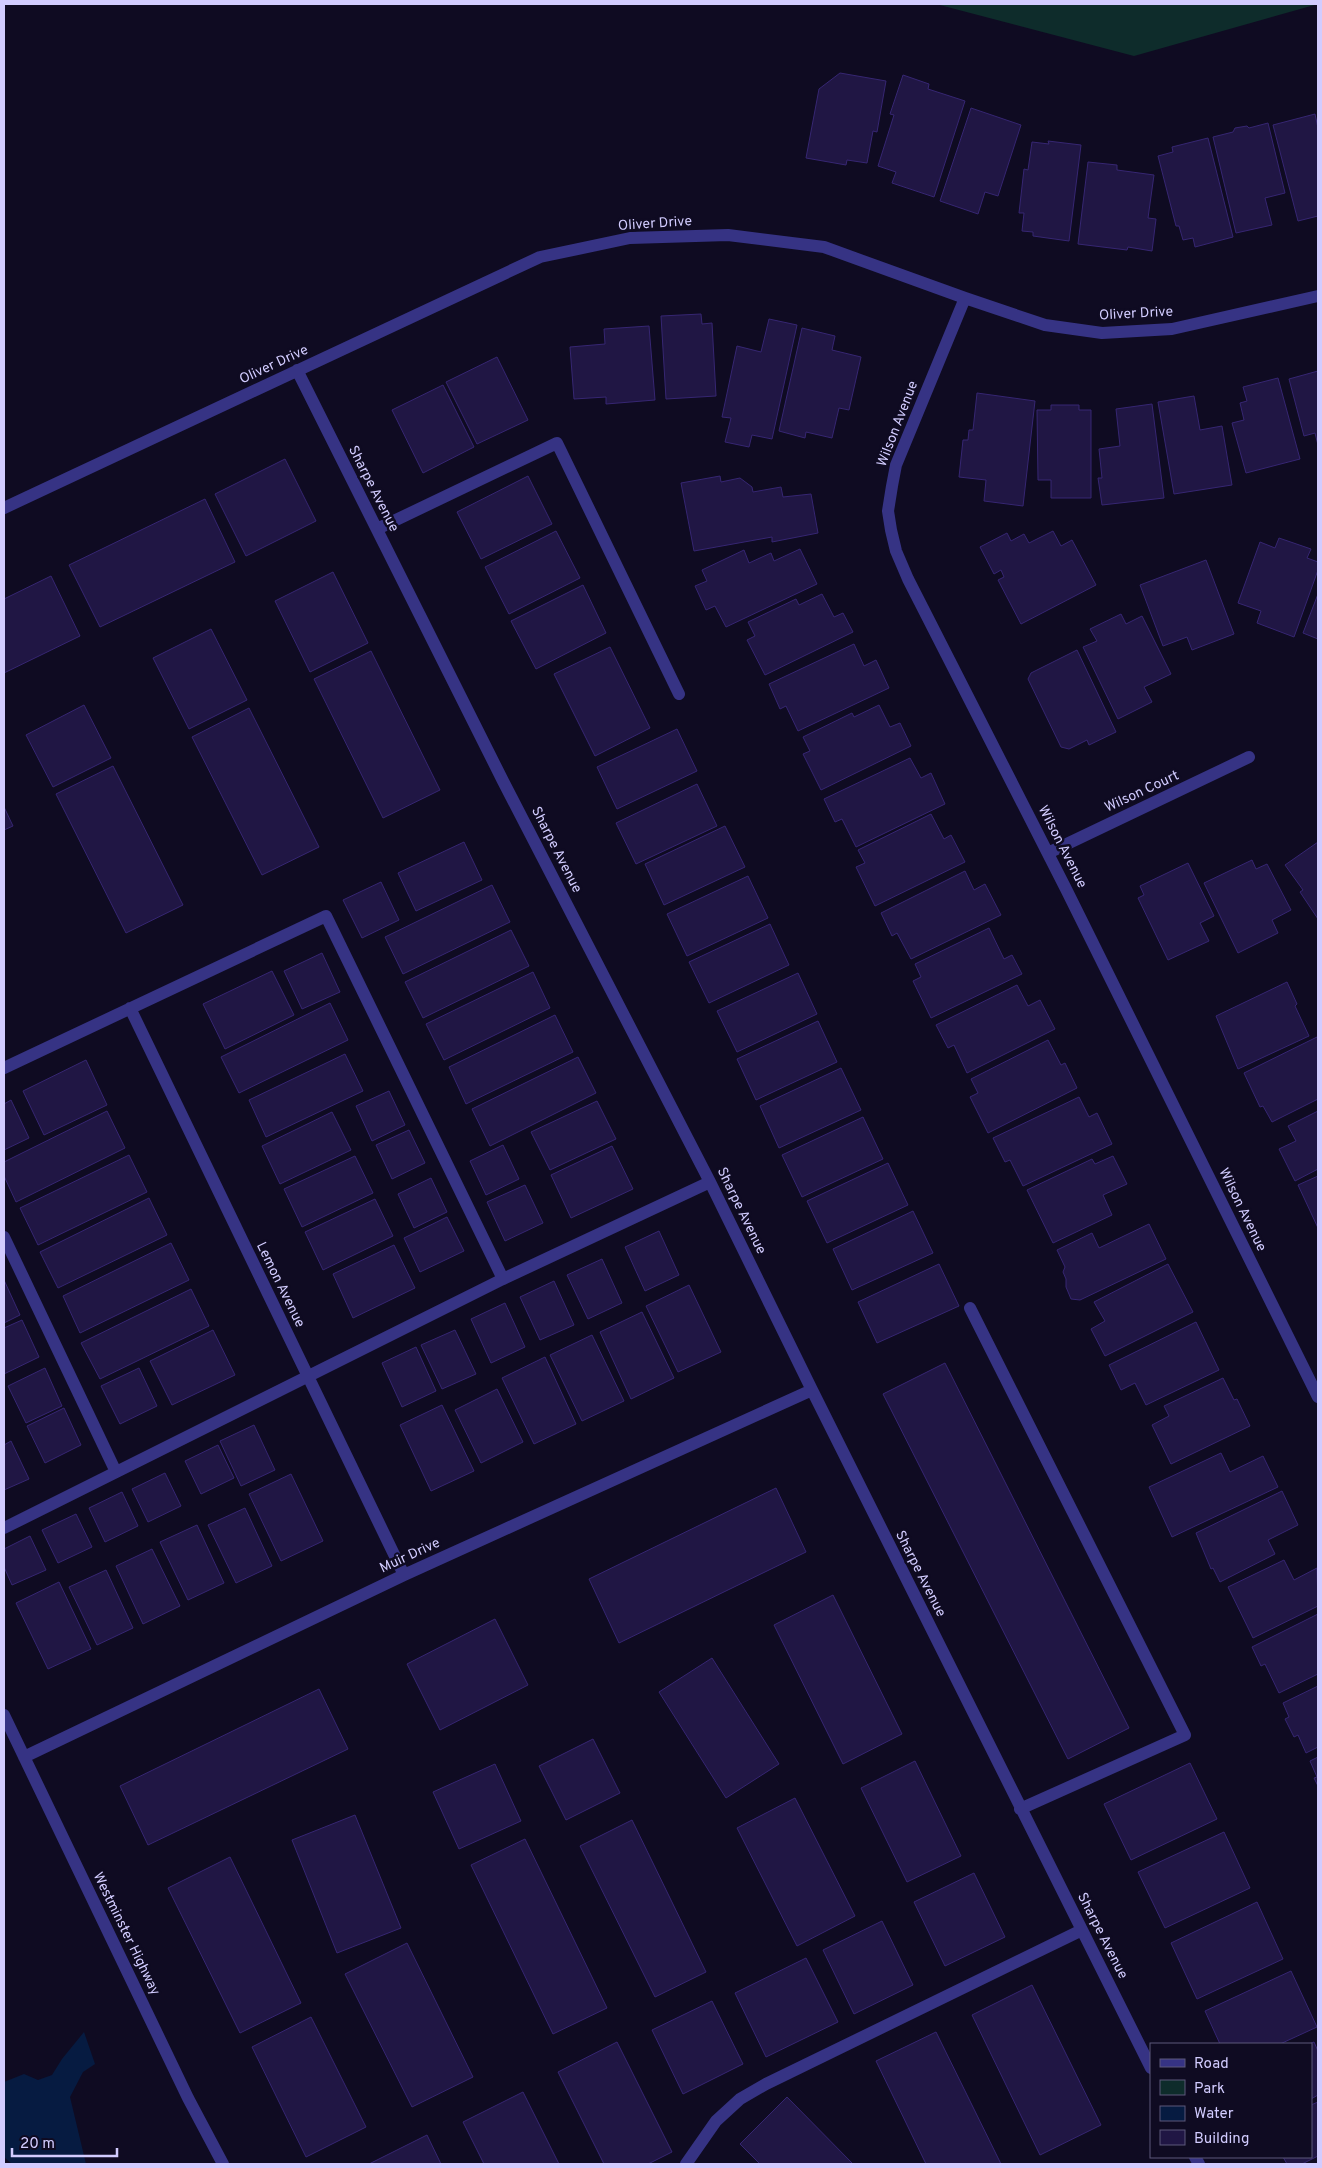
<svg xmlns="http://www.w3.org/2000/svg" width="1322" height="2168" viewBox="0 0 1322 2168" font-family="Overpass,sans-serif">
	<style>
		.green { fill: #0e2c2b }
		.water { fill: #061b41 }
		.building { fill: #201644; stroke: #362672 }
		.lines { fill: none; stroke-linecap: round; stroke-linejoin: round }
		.minor { stroke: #363384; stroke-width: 12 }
		.labels { text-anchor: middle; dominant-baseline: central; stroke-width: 5; stroke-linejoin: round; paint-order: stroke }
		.street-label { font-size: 14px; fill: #d2ccff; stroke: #0f0b22 }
	</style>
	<rect width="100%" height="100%" fill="#0f0b22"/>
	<!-- green -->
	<path class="green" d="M936,4H1318L1134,56Z"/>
	<!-- water -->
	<path class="water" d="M84,2032L95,2064L83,2072L70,2097L86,2164H12L4,2157V2082L24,2074L38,2080L52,2075L62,2059Z"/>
	<!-- building -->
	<path class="building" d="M840,73L886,81L877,132L873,131L867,163L847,160L846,165L806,158L819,89Z
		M903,75L929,84L928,89L965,101L934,197L892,183L896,172L878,166L894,115L890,114Z
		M971,108L1021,125L998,196L985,192L978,214L940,201Z
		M1315,114L1318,128V216L1298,221L1273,125Z
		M1268,123L1285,193L1265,198L1272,225L1236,233L1213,137L1233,132L1235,128L1247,126L1249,128Z
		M1208,138L1233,237L1195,247L1193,238L1183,240L1179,226H1176L1158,156L1173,152L1172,147Z
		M1048,141L1081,145L1069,241L1033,236V232L1022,231L1024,213H1019L1024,169L1028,170L1032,142L1049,144Z
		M1088,162L1117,165V170L1154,175L1148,218L1156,219L1152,251L1128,247L1127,250L1078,244Z
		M701,314L702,324L712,323L716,396L666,399L661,316Z
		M769,319L797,325L772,439L752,435L749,447L725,442L731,418L722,417L737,346L761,352Z
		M649,326L655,400L606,404V397L574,399L570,347L605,344L604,329Z
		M802,328L835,336L832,350L861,357L849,410L839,408L832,438L806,432L805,438L779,431Z
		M497,357L528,420L477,444L446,382Z
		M1318,371V445L1315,433L1304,436L1289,379Z
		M1278,378L1300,459L1246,473L1232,423L1244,420L1240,403L1247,401L1243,387Z
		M443,385L474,447L423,473L392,410Z
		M977,393L1035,401L1023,506L984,501L986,480L959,477L963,440H968L969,430H973Z
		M1194,396L1200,430L1222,426L1232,485L1174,494L1158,402Z
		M1152,404L1164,498L1102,505L1098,478H1102L1099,449L1120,446L1116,409Z
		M1051,405H1079V410H1091V498H1051V480H1038L1037,410H1051Z
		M285,459L316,521L246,556L215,494Z
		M528,476L552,524L481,559L457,512Z
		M720,476L721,482L740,478L752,487L753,492L781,487L783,497L811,494L818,533L772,542V537L694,551L681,483Z
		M205,499L235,562L100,627L69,565Z
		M556,531L580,578L509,614L485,567Z
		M1053,531L1061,546L1072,540L1096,585L1021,624L998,580L1004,577L1001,570L994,574L980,547L1007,533L1011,541L1024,534L1029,543Z
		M1279,538L1311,549L1307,558L1318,562V570L1294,637L1257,623L1261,611L1238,603L1260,542L1275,548Z
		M800,549L817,584L726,627L715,606L706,610L695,586L707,581L702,570L744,550L749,563L771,553L774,561Z
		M1206,560L1234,634L1192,650L1187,637L1163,646L1140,585Z
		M333,572L368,643L310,672L275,601Z
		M51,576L80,636L4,673V599Z
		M583,585L606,633L536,669L511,621Z
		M822,594L834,617L843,613L853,632L765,675L747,640L755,636L748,622L796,599L799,605Z
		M1318,594V639L1303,633Z
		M1121,614L1126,624L1142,616L1171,674L1144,687L1152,702L1118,719L1083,647L1097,641L1090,629Z
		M211,629L247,700L189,729L153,658Z
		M854,644L864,666L876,660L889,688L798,731L786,706L780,709L769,684Z
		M610,647L650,728L595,756L554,674Z
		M1077,650L1116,732L1089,745L1087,740L1069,749L1061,747L1028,679L1031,673Z
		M371,651L440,790L383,818L314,679Z
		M84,705L111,758L53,787L26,735Z
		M879,705L890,727L900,723L911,746L821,790L803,754L810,751L803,737L852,713L854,717Z
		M249,708L319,847L262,875L192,737Z
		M677,729L697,771L617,809L597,767Z
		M910,758L921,778L931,773L945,804L856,847L842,819L835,822L824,799Z
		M113,766L183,905L126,933L56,794Z
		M697,784L717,826L636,864L616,823Z
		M4,807L13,826L4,830Z
		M931,814L944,839L951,835L965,862L875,906L856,867L865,863L858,850Z
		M725,826L745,867L664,905L645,864Z
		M464,842L482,880L416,911L398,873Z
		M1318,842V919L1300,892L1303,890L1285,865Z
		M1252,860L1256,869L1267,864L1291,910L1272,920L1278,933L1238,953L1204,883Z
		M1188,863L1214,916L1200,923L1209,941L1168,960L1138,898L1144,895L1140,886Z
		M965,871L974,890L985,884L1001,915L911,959L897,933L892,936L881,913Z
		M748,876L768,918L687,956L667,914Z
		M381,882L399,920L362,938L343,900Z
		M492,885L510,922L403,974L385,937Z
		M770,924L789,965L709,1003L689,962Z
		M989,928L1004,959L1012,955L1022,974L931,1018L913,981L921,977L915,964Z
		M511,930L529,966L423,1018L405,982Z
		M322,953L340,992L302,1009L284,971Z
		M272,971L294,1015L225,1049L203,1004Z
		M533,972L550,1008L444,1060L426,1024Z
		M798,973L817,1014L737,1052L717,1011Z
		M1287,982L1297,1004L1295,1006L1309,1036L1238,1069L1216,1016Z
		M1017,985L1028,1006L1040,1000L1055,1029L967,1073L954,1045L948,1048L936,1025Z
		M330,1003L348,1040L239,1093L221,1057Z
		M555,1015L573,1052L466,1104L449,1067Z
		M818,1021L837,1062L756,1100L737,1059Z
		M1317,1037L1318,1040V1099L1272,1122L1263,1106L1260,1107L1244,1073Z
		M1048,1040L1061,1065L1065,1063L1077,1088L988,1133L970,1097L978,1093L971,1079Z
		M345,1054L363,1091L266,1137L249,1100Z
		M578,1057L596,1093L490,1146L472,1109Z
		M86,1060L107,1105L44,1135L23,1091Z
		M841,1068L861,1110L779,1148L760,1106Z
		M389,1091L405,1125L372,1141L356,1106Z
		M1079,1097L1089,1117L1097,1113L1112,1144L1023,1186L1010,1160L1005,1162L993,1138Z
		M11,1100L29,1138L4,1150V1104Z
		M597,1101L616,1139L550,1170L531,1132Z
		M107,1111L125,1148L16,1202L4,1176V1162Z
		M1318,1111V1169L1295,1181L1279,1149L1296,1141L1288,1126Z
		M332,1112L351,1150L280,1184L262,1146Z
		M863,1117L883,1159L802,1197L782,1155Z
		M409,1130L425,1163L392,1179L376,1145Z
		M503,1145L519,1179L486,1195L470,1161Z
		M612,1146L633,1189L571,1218L551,1175Z
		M129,1155L147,1192L38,1245L20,1208Z
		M355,1156L373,1193L302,1227L284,1189Z
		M1113,1156L1127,1184L1103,1195L1112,1215L1053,1243L1027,1190L1092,1159L1095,1164Z
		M888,1163L908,1205L827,1243L807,1201Z
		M1318,1176V1228L1298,1185Z
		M431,1178L447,1212L414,1228L398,1194Z
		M525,1185L543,1223L505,1241L487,1202Z
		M149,1198L167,1235L58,1288L40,1252Z
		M375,1199L393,1236L323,1270L305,1232Z
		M913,1211L933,1253L852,1290L833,1249Z
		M447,1217L464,1251L420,1272L404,1238Z
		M1149,1224L1166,1259L1080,1300L1071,1299L1066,1287V1279L1063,1272L1065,1267L1057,1250L1092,1233L1099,1248Z
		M659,1231L679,1275L645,1291L625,1247Z
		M171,1243L189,1280L80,1333L63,1296Z
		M394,1245L415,1288L353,1318L333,1274Z
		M602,1259L622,1303L588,1319L567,1275Z
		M939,1264L959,1306L877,1343L858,1302Z
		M1168,1264L1193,1312L1105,1356L1091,1329L1105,1321L1094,1302Z
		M4,1280L20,1315L4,1323Z
		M554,1281L574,1325L540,1340L520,1297Z
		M689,1285L721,1352L678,1372L646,1306Z
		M191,1289L209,1326L100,1379L81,1343Z
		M505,1303L525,1347L491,1363L471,1319Z
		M642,1312L674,1378L631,1399L600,1332Z
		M22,1320L39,1357L4,1374V1328Z
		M1196,1322L1219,1370L1146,1405L1135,1383L1121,1390L1109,1365Z
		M213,1330L235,1375L172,1405L150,1361Z
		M455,1330L476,1374L442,1389L421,1345Z
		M592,1335L624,1401L582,1421L550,1355Z
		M416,1347L436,1391L402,1407L382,1363Z
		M545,1357L576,1424L534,1444L502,1378Z
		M945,1363L1129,1728L1068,1759L883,1394Z
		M45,1368L62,1406L26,1423L8,1386Z
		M139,1368L157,1406L120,1424L101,1386Z
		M1223,1378L1234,1400L1237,1399L1250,1426L1171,1464L1152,1425L1169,1416L1164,1406Z
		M497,1389L523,1442L481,1463L455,1410Z
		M442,1405L474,1471L431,1491L400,1425Z
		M64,1408L81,1445L45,1463L27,1426Z
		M254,1425L275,1470L241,1486L220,1441Z
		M11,1441L29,1479L4,1490V1445Z
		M218,1445L234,1478L201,1494L185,1461Z
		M1221,1453L1230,1472L1263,1456L1278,1487L1172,1537L1149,1487Z
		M165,1473L181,1506L148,1522L132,1489Z
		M291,1474L323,1541L281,1561L249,1494Z
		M776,1488L806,1552L619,1643L589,1579Z
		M1282,1491L1298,1525L1268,1540L1275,1554L1220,1582L1213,1568L1211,1569L1196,1533Z
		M122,1492L138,1526L105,1542L89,1508Z
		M245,1508L272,1566L236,1583L208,1525Z
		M76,1514L92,1547L58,1563L42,1530Z
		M197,1525L224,1583L188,1600L160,1542Z
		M30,1536L46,1570L12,1585L4,1567V1549Z
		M152,1549L180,1606L143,1624L116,1566Z
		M1284,1560L1294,1580L1317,1568L1318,1606L1253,1638L1228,1587Z
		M106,1570L133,1628L97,1645L69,1587Z
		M59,1582L91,1649L48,1669L16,1603Z
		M833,1595L902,1734L843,1764L774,1625Z
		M1318,1614V1674L1279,1693L1265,1664L1261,1666L1252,1647Z
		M495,1619L528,1685L440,1730L407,1664Z
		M712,1658L779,1764L726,1798L659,1692Z
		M1318,1686V1747L1306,1753L1298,1735L1294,1737L1285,1719L1289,1717L1283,1703Z
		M319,1689L348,1749L148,1845L120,1786Z
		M593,1739L620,1793L566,1820L539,1766Z
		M1318,1757V1786L1314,1778L1317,1777L1310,1761Z
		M915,1761L961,1856L907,1882L861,1788Z
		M1190,1763L1217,1819L1131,1860L1104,1804Z
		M495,1764L521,1821L459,1849L433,1792Z
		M795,1798L855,1916L797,1946L737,1828Z
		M355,1815L401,1928L337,1953L292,1840Z
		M632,1820L706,1972L655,1997L580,1846Z
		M1224,1832L1250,1888L1165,1928L1138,1872Z
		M525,1839L607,2008L553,2034L471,1865Z
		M230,1857L301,2003L240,2033L168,1888Z
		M974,1873L1005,1937L945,1966L914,1902Z
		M1257,1902L1283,1959L1197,1999L1171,1943Z
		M882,1921L913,1985L854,2014L823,1950Z
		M407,1943L473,2077L412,2107L345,1974Z
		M806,1958L838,2022L766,2057L735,1993Z
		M1291,1971L1317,2027L1280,2044H1220L1205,2011Z
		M1032,1985L1101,2125L1040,2155L972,2015Z
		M712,2001L743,2064L683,2094L652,2030Z
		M311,2017L366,2127L306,2157L252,2047Z
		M936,2032L1001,2164H926L876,2061Z
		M617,2042L672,2152L648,2164H604L558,2072Z
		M1314,2042L1318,2051V2095L1311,2099L1309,2044Z
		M523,2092L559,2164H484L463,2122Z
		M787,2097L853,2164H760L740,2144Z
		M1318,2102V2156L1302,2164H1287L1283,2157H1311V2105Z
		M427,2135L441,2164H369Z"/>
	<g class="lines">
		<!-- minor -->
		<path class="minor" d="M965,298L896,465L892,486L888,511L891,530L896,551L908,579L1066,889L1318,1397
			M297,370L503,781L710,1182L812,1390L1151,2068
			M4,508L540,257L630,238L728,235L824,247L965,298L1045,325L1102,333L1172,329L1318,296
			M377,529L557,443L679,694
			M1048,853L1249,757
			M130,1008L404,1575
			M4,1068L326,916L503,1279
			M4,1237L116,1472
			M970,1308L1185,1735L1020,1809
			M4,1528L503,1279L710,1182
			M4,1715L188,2098L223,2164
			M24,1757L404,1575L812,1390
			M1195,2157L1199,2164
			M686,2164L716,2121L740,2099L766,2084L1082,1930"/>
	</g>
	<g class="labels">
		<!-- street labels -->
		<g class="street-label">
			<text transform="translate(655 224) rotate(-4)">Oliver Drive</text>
			<text transform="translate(1136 314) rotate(-3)">Oliver Drive</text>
			<text transform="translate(274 365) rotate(-25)">Oliver Drive</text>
			<text transform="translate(898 424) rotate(-69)">Wilson Avenue</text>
			<text transform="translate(373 489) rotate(63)">Sharpe Avenue</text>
			<text transform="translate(1142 792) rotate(-25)">Wilson Court</text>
			<text transform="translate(1062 847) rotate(63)">Wilson Avenue</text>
			<text transform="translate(556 850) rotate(63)">Sharpe Avenue</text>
			<text transform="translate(1242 1210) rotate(64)">Wilson Avenue</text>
			<text transform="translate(741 1211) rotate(64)">Sharpe Avenue</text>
			<text transform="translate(280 1285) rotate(64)">Lemon Avenue</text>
			<text transform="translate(410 1556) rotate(-25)">Muir Drive</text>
			<text transform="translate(920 1574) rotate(63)">Sharpe Avenue</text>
			<text transform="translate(126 1934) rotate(64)">Westminster Highway</text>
			<text transform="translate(1102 1936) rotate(63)">Sharpe Avenue</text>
		</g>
	</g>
	<!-- border -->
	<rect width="1322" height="2168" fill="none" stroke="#d2ccff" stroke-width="10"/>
	<!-- legend -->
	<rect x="1150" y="2043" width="162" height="115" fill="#0f0b22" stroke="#5d587a"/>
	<rect x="1160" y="2059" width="25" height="8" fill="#363384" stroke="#5d587a"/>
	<text x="1194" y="2068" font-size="15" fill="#d2ccff">Road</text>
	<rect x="1160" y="2080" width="25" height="15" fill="#0e2c2b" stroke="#5d587a"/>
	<text x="1194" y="2093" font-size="15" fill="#d2ccff">Park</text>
	<rect x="1160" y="2106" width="25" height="15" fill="#061b41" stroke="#5d587a"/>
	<text x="1194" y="2118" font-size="15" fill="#d2ccff">Water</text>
	<rect x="1160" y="2130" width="25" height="15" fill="#201644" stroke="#5d587a"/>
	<text x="1194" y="2143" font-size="15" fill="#d2ccff">Building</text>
	<!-- scale -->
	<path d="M12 2148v8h105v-8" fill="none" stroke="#d2ccff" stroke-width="2.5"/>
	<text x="20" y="2148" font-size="15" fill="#d2ccff" stroke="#0f0b22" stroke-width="4" paint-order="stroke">20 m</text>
</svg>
